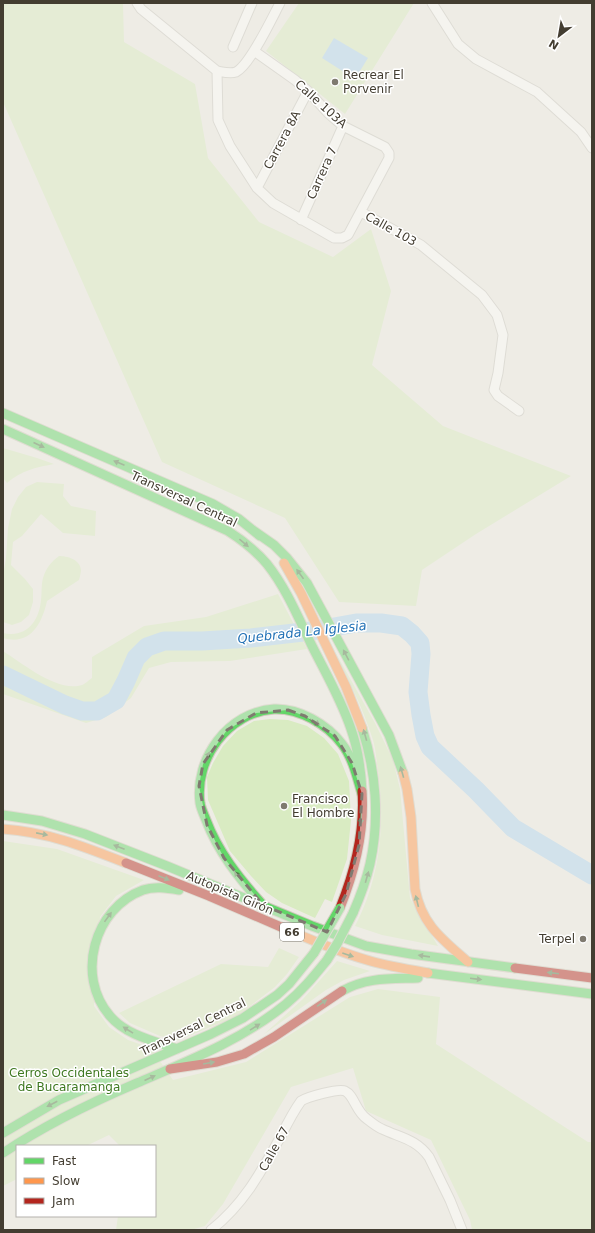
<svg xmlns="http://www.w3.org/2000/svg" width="595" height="1233" viewBox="0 0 595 1233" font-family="'DejaVu Sans',sans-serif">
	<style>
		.green { fill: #d9ebc2 }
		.water { fill: #b0d5f1 }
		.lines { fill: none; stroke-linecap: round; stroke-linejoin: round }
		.river { stroke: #b0d5f1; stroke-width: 19 }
		.street-casing { stroke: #cac8c1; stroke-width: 11 }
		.fast-casing { stroke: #cec9bb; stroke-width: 11 }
		.slow-casing { stroke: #cec9bb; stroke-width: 11 }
		.jam-casing { stroke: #cec9bb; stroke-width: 11 }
		.street { stroke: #fcfcfb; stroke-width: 9 }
		.fast { stroke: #63d668; stroke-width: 9 }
		.slow { stroke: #ff974d; stroke-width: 9 }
		.jam { stroke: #b3261e; stroke-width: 9 }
		.fast-bridge-casing { stroke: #cec9bb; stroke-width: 11; stroke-linecap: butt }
		.fast-bridge { stroke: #63d668; stroke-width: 9 }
		.oneway { fill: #507a47 }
		.marked { fill: none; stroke: #7f7a70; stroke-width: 3; stroke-dasharray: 8 5; stroke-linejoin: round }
		.poi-dot { fill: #7f7a70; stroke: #fff; stroke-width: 1.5 }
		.labels { text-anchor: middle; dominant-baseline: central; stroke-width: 3; stroke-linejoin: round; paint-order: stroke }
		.shield { fill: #fff; stroke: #7b776f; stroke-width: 1 }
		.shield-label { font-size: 11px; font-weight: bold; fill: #433d31 }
		.poi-label { font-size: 12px; fill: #433d31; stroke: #fff; text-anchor: start }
		.street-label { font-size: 12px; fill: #433d31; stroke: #fff }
		.park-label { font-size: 12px; fill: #3f7921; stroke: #fff }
		.water-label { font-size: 13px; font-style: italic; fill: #2372b6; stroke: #fff }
	</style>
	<rect width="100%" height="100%" fill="#eeece5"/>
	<!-- green -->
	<path class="green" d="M3,3H123L124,42L195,84L208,158L259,222L333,257L371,229L391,291L372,365L443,426L571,476L476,534L422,570L416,606L339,602L285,518L162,462L3,102Z
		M299,3H414L345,114L266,51Z
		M3,448L37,458L54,464C34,468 23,470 7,483L3,478Z
		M37,482L64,484L63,496L71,506L96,511L95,536L63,533L41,514L22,536L13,542L11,565L25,579L33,589V602L29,615L21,622L12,625L3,622V576L6,558L8,528L12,509L18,497L26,487Z
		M59,556C67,556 80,559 81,570C81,572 80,577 79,580L47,601C42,624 30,646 3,638V633C27,638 39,621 41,600C42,593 41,585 43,578C46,568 51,562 59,556Z
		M278,594L307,649L230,661L171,662L149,668L131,698L106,717L86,723L3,694V651C22,663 58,693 82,685C85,684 89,680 92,678V657L144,626L206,617Z
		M333,648L375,723L393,760L400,789L410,898L438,946L382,935L355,926C381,877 386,819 377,764C376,755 375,745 372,737C362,706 347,677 333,648Z
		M270,719L288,720L307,726L324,738L338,754L349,781L351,820L347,859L332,902L325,899L315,918L282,903L266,892L251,876L230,851L208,800L207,777L213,763L223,746L237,731L254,721Z
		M3,841L57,849L144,880L116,896L100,917L94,1006L109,1027L128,1040L151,1048L173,1080L246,1062L350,997L378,989L440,997L436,1044L588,1142H592V1230H472L470,1220L431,1140L366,1111L353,1068L291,1087L223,1204L205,1226L191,1230H116L118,1216H155V1146H120L109,1135L86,1146H17V1179L3,1186Z
		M279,948L299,957L287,974L275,987L237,1016L179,1040L160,1036L130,1023L119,1013L221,964L268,967Z
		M337,961L370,971L344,980L326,990L263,1035L303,999Z"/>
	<!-- water -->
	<path class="water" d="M334,38L368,58L355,79L322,58Z"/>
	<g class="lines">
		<!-- river -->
		<path class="river" d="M3,675L65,705L82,711H97L116,700L126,681L136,658L147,647L164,641H202L251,638L312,631L356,623H381L402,626L412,634L420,643L421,654L418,692L421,715L425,736L430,747L476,790L513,828L592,875"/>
		<defs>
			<path id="street" d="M137,3L141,9L217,71
				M432,3L458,44L476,59L537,92L581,132L592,148
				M233,47L252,3
				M217,71L218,120L230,146L257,188L273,203L334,238H342L348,235L389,158V153L385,147L343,126L328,113L308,91L295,80L254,51
				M217,71C223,72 230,74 236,72C250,65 272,18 280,3
				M257,188L308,91
				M361,212L421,245L482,295L497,315L503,335L498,373L494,390L498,396L519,411
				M301,220L343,126
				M211,1230C244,1204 261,1172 281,1136C287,1124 293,1112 301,1101C307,1097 339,1088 345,1091C354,1095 356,1112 367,1119C372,1123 377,1127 382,1129C401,1138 416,1139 429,1157L450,1200L462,1230"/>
			<path id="fast" d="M3,413L213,504L239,519L260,536
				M3,429L228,531C242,540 256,551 267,564C286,588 298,617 311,644C325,672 341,699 351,729C358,749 361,770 362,791
				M254,531L274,545L287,558L307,583L389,735L403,773
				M3,815L42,821L85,834L167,866L312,926L366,946L411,954L515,968
				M261,903C239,878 218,852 206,820C204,815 201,809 200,803C194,759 228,712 274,709C299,708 327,724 342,744C353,758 357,777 362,794
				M353,913C360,897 366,881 370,864C380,819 376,771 362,728
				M428,973L592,994
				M342,991C367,977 391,979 418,978
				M177,1049C154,1041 126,1035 110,1016C75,976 94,908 143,890C154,886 167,888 179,890
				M3,1133L59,1100L211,1034L243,1018L277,995L289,984L314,953
				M3,1153C45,1125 90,1103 137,1083C188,1061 242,1040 286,1004C302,991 314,976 327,960"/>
			<path id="slow" d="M284,563L301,593L346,687L362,728
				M403,773L407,789L411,817L415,889C422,925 442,939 468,962
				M3,829C48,832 85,847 126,863
				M281,927C309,939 338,952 367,960C387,966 407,969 428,973"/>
			<path id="jam" d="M126,863L209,896L281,927
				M340,908C355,871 365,832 362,791
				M515,968L592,978
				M170,1069L217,1062L244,1054L274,1037L342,991"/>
		</defs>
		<!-- street casing -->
		<use href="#street" class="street-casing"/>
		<!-- fast casing -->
		<use href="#fast" class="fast-casing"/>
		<!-- slow casing -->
		<use href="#slow" class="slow-casing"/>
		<!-- jam casing -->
		<use href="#jam" class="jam-casing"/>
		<!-- street -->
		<use href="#street" class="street"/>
		<!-- fast -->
		<use href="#fast" class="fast"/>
		<!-- slow -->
		<use href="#slow" class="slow"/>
		<!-- jam -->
		<use href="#jam" class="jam"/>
		<defs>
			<path id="fast-bridge" d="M314,953L340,908
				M327,960L337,944L353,913"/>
		</defs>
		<!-- fast-bridge casing -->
		<use href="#fast-bridge" class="fast-bridge-casing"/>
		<!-- fast-bridge -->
		<use href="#fast-bridge" class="fast-bridge"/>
	</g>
	<!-- one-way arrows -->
	<defs><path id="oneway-solid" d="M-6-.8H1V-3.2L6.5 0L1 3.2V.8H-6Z"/></defs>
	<g class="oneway">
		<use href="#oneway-solid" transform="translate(39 445) rotate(24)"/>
		<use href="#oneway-solid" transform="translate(119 463) rotate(-157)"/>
		<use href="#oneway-solid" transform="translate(244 543) rotate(40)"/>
		<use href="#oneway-solid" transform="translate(300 574) rotate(-126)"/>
		<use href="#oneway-solid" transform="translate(346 655) rotate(-118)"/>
		<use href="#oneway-solid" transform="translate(315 722) rotate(30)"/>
		<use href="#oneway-solid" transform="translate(365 735) rotate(-106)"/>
		<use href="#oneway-solid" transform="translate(207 757) rotate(-63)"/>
		<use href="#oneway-solid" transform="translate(402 772) rotate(-106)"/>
		<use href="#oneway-solid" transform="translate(361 819) rotate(92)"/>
		<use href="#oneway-solid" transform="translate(42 834) rotate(11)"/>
		<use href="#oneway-solid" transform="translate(119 847) rotate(-159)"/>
		<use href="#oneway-solid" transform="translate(238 876) rotate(-128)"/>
		<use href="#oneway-solid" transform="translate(367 877) rotate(-74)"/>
		<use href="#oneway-solid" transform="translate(164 878) rotate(22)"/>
		<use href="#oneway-solid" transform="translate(417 901) rotate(-104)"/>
		<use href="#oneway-solid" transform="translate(108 917) rotate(-54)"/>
		<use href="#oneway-solid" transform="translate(348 955) rotate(19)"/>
		<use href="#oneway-solid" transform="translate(424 956) rotate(-172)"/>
		<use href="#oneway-solid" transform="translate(553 973) rotate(-173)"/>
		<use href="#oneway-solid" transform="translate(476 979) rotate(7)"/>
		<use href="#oneway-solid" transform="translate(322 1003) rotate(-34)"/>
		<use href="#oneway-solid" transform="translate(255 1027) rotate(-32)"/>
		<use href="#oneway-solid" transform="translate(128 1030) rotate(-148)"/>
		<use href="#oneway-solid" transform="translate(209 1063) rotate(-10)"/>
		<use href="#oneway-solid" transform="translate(150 1078) rotate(-24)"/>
		<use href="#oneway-solid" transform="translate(52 1104) rotate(152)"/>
	</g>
	<!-- marked area -->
	<path d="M0 0H595V1233H0ZM288,710L305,716L335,736L352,763L362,794L359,845L346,894L327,932L263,905L224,858L207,825L199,786L203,764L227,730L256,713Z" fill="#eeece5" fill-opacity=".55" fill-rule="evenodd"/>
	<path class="marked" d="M288,710L305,716L335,736L352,763L362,794L359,845L346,894L327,932L263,905L224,858L207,825L199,786L203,764L227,730L256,713Z"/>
	<!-- markers -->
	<g class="poi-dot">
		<circle cx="335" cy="82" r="4"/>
		<circle cx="284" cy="806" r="4"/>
		<circle cx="583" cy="939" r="4"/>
	</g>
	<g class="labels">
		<!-- shield labels -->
		<rect class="shield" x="280" y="923" width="24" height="18" rx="3"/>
		<g class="shield-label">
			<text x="292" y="932">66</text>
		</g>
		<!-- poi labels -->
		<g class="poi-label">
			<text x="343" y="75">Recrear El<tspan x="343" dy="14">Porvenir</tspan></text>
			<text x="292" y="799">Francisco<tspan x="292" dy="14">El Hombre</tspan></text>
			<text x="575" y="939" text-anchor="end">Terpel</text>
		</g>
		<!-- street labels -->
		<g class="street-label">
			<text transform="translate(321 104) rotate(42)">Calle 103A</text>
			<text transform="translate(282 140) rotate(-62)">Carrera 8A</text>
			<text transform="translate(322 173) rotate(-66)">Carrera 7</text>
			<text transform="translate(391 229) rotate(29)">Calle 103</text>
			<text transform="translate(184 499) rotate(25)">Transversal Central</text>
			<text transform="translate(230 893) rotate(23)">Autopista Girón</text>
			<text transform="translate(193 1027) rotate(-26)">Transversal Central</text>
			<text transform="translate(274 1149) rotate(-61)">Calle 67</text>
		</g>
		<!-- park labels -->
		<g class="park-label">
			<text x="69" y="1073">Cerros Occidentales<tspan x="69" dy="14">de Bucaramanga</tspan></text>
		</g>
		<!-- water labels -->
		<g class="water-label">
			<text transform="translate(302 632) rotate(-6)">Quebrada La Iglesia</text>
		</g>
	</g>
	<!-- border -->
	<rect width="595" height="1233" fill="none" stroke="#433d31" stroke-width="8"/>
	<!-- legend -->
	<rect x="16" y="1145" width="140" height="72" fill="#ffffff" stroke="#b4b1ad"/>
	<rect x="24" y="1158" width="20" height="6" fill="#63d668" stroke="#b4b1ad"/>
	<text x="52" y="1165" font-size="12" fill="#433d31">Fast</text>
	<rect x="24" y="1178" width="20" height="6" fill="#ff974d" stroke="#b4b1ad"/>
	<text x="52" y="1185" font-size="12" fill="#433d31">Slow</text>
	<rect x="24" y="1198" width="20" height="6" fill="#b3261e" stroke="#b4b1ad"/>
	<text x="52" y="1205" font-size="12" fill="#433d31">Jam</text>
	<!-- north arrow -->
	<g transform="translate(559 36) rotate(211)" stroke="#ffffff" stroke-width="3" paint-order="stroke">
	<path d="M0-3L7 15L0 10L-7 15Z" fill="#433d31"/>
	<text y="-6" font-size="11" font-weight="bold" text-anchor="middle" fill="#433d31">N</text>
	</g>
</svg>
